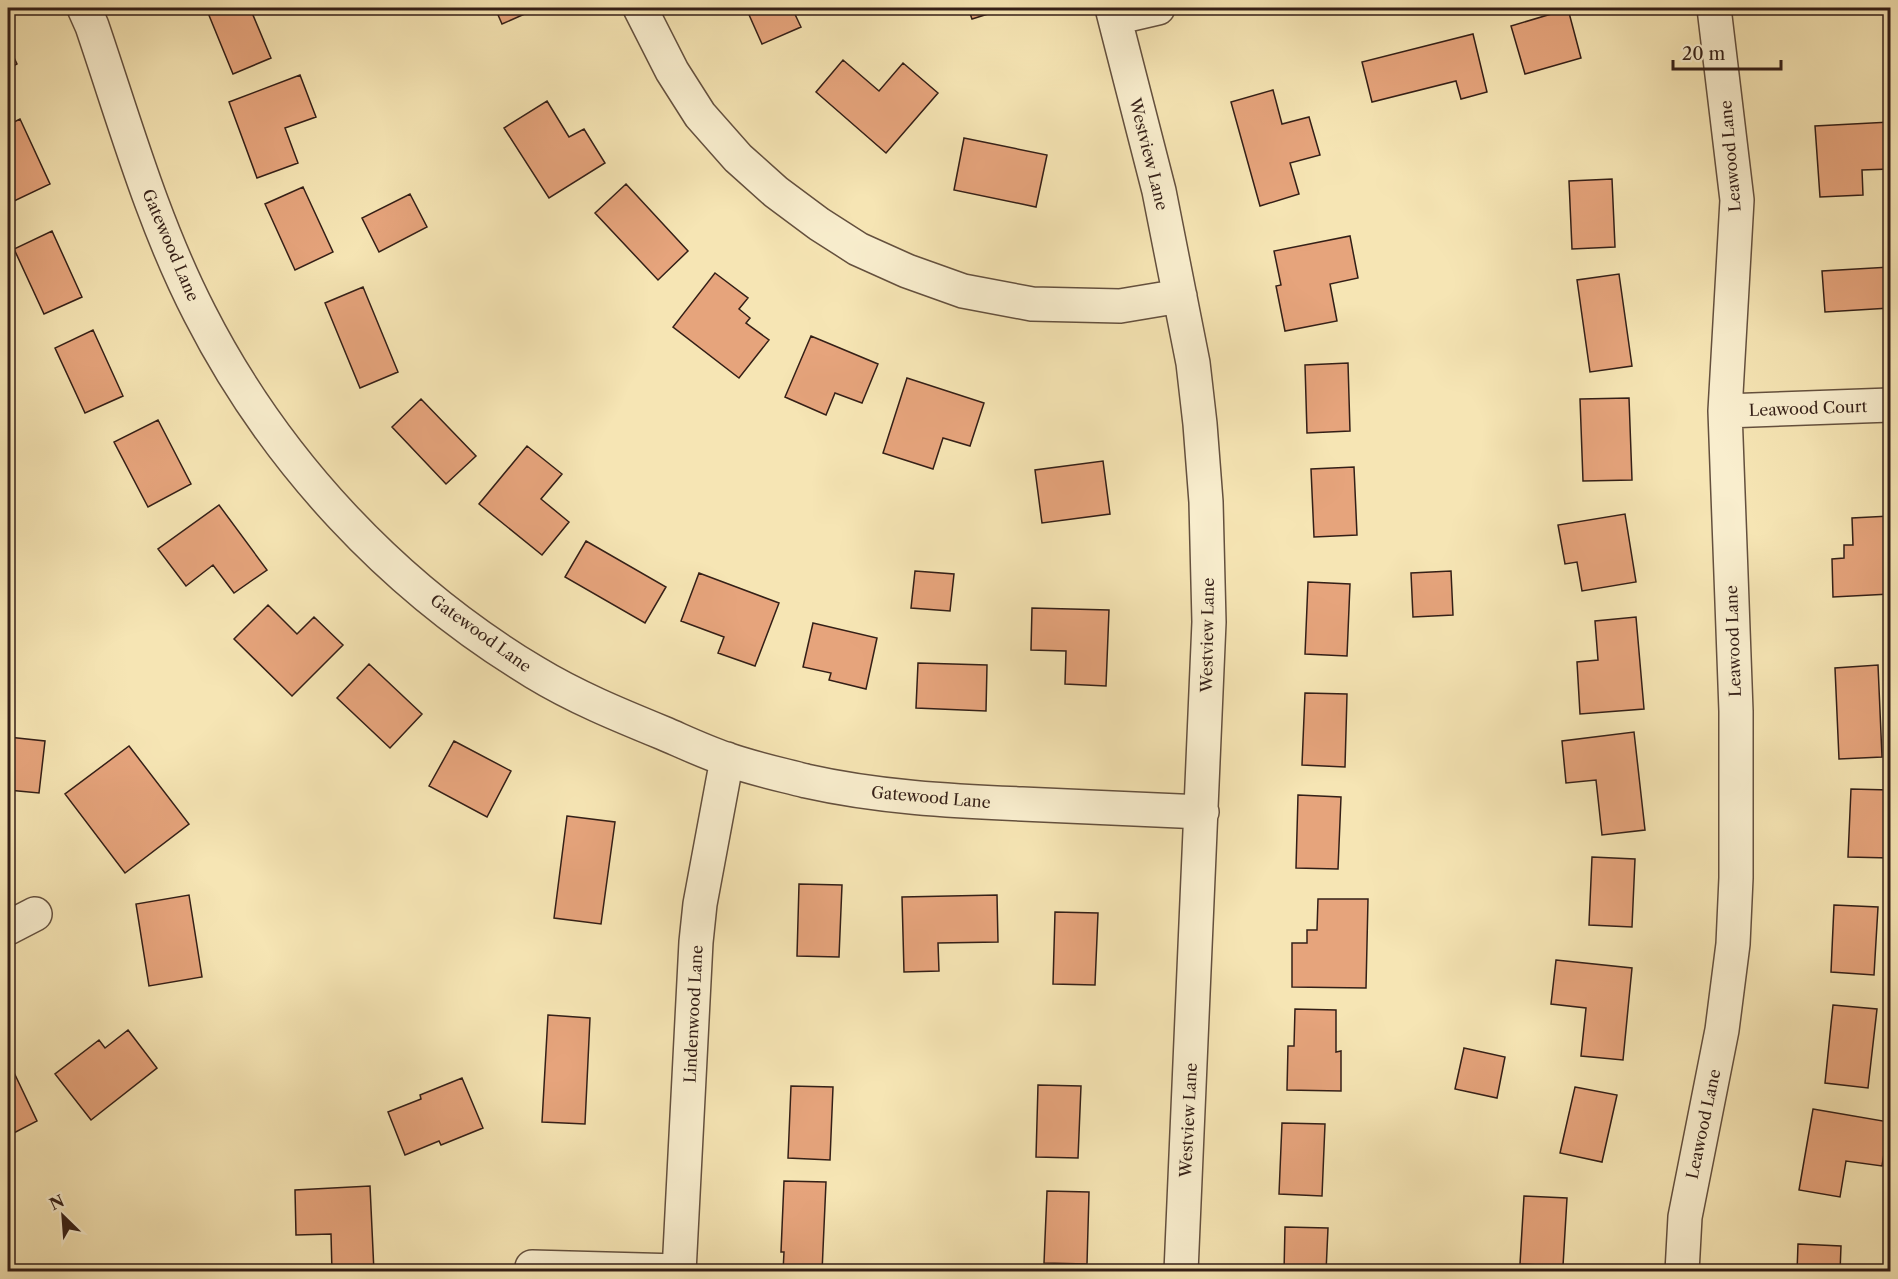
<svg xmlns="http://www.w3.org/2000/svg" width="1898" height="1279" viewBox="0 0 1898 1279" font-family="'Libre Caslon Text',serif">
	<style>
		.building { fill: #e6a47c; stroke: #341f17; stroke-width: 1.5 }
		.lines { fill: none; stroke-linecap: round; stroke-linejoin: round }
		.minor-casing { stroke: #64503e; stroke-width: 36 }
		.minor { stroke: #f9eece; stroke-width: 33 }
		.labels { text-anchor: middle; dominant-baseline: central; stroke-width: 4.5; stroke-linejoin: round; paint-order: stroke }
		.street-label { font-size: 16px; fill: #341f17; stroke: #f9eece }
	</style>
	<rect width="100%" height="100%" fill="#f6e5b4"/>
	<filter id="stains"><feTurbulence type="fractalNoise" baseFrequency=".00333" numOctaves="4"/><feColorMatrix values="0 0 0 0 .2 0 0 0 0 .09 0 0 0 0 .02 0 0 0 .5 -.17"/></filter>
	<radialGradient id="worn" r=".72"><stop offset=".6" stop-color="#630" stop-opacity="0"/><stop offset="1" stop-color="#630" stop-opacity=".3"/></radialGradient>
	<!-- building -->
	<path class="building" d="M206,8H250L271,58L233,74Z
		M495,8H535L536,9L502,24Z
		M746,8H792L801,27L762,44Z
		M968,8H1007L972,19Z
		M1568,9L1581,58L1525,74L1511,26Z
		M1473,34L1487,92L1461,99L1456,81L1372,102L1362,62Z
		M8,45L17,64L8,69Z
		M843,60L879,91L903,63L938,93L886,153L816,92Z
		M300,75L316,117L285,128L298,163L257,178L229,102Z
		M1273,90L1282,124L1309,117L1320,155L1290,163L1299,194L1260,206L1231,102Z
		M547,101L569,137L584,129L605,163L549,198L504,128Z
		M20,119L50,184L12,202L8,192V125Z
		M1890,122V169L1862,170L1863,195L1820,197L1815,126Z
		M964,138L1047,155L1036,207L954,190Z
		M1612,179L1615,247L1572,249L1569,181Z
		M626,184L688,251L658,280L595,213Z
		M303,187L333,252L295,270L265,204Z
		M410,194L427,227L379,252L362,218Z
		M52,231L82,297L44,314L14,249Z
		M1350,236L1358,278L1330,284L1337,321L1285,331L1276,286L1281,285L1274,251Z
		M1890,267V308L1825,312L1822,271Z
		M715,273L748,298L739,309L750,318L746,323L769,340L739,378L673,327Z
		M1619,274L1632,366L1590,372L1577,280Z
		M363,287L398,372L360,388L325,303Z
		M93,330L123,396L85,413L55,348Z
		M811,336L878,364L862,403L835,393L826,415L785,397Z
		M1348,363L1350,431L1307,433L1305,365Z
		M907,378L984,403L970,446L943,438L933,469L883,453Z
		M1629,398L1632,480L1583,481L1580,399Z
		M421,399L476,456L446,484L392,427Z
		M158,420L191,484L148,507L114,442Z
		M527,446L562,474L541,499L569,522L542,555L479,504Z
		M1103,461L1110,514L1042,523L1035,470Z
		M1354,467L1357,535L1314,537L1311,469Z
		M219,505L267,570L234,593L213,565L186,586L158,549Z
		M1625,514L1636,582L1582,591L1577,562L1565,564L1558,525Z
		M1890,516V594L1833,597L1832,559L1844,558V545H1853L1852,518Z
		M586,541L666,587L645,623L565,577Z
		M915,571L954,574L950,611L911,608Z
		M1451,571L1453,615L1413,617L1411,573Z
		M699,573L779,603L755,666L718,653L724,637L681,621Z
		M1308,582L1350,584L1347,656L1305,654Z
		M268,605L297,634L314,617L343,645L292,696L234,639Z
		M1032,608L1109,610L1106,686L1065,684L1066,651L1031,650Z
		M1636,617L1644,709L1580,714L1577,662L1598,660L1595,621Z
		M813,623L877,638L866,689L829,680L831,673L803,667Z
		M918,663L987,665L986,711L916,708Z
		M369,664L422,714L390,748L337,698Z
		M1878,665L1882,757L1839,759L1835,668Z
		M1305,693L1347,694L1345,767L1302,765Z
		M1634,732L1645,830L1602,835L1596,780L1566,783L1562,741Z
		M8,737L45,741L39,793L8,790Z
		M454,741L511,771L487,817L429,786Z
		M129,746L189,824L125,873L65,794Z
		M1851,789L1890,790V858L1848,857Z
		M1298,795L1341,797L1338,869L1296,868Z
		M567,816L615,822L601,924L554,918Z
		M1592,857L1635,859L1632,927L1589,925Z
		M799,884L842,885L839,957L797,956Z
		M189,895L202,977L149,986L136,904Z
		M997,895L998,942L938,943L939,971L904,972L902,897Z
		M1318,899H1368L1366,988L1292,987V943H1307V930H1317Z
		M1834,905L1878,907L1874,975L1831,972Z
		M1055,912L1098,913L1095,985L1053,984Z
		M1556,960L1632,968L1623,1060L1581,1056L1586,1008L1551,1004Z
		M1833,1005L1877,1009L1868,1088L1825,1083Z
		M1295,1009L1336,1010V1052L1341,1051V1091L1287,1090L1288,1046H1294Z
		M548,1015L590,1018L585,1124L542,1122Z
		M128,1030L157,1068L91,1120L55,1074L99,1040L105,1048Z
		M1464,1048L1505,1057L1497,1098L1455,1089Z
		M8,1060L37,1121L8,1136Z
		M462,1078L483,1128L441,1145L439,1141L405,1155L388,1112L421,1099L420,1095Z
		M1038,1085L1081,1086L1078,1158L1036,1157Z
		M791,1086L833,1087L830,1160L788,1158Z
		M1575,1087L1617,1095L1602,1162L1560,1153Z
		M1813,1109L1889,1122L1882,1166L1846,1161L1840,1197L1799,1190Z
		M1282,1123L1325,1124L1322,1196L1279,1194Z
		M784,1181L826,1182L822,1272H783L784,1252H781Z
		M370,1186L374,1272H332L331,1234L296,1235L295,1190Z
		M1047,1191L1089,1192L1087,1264L1044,1263Z
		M1524,1196L1567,1198L1563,1266L1520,1264Z
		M1285,1227L1328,1228L1326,1272H1284Z
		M1798,1244L1841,1246L1840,1272H1797Z"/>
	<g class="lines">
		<defs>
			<path id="minor" d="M84,8L92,26C125,123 153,223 200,314C275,461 393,587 534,672C575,697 619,715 663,733C684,742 705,752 726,759C751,768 779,774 806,781C877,797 950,801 1022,804C1082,807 1142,809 1202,812
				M640,8L672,71L700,115L738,158L776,192L819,224L858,249L907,271L963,291L1032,304L1120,306L1180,296
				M1112,8L1159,191L1193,363L1200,424L1206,502L1209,622L1181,1272
				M1115,18L1158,8
				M1725,411L1890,405
				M8,928L35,914
				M532,1267L679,1271
				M679,1272L696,942L700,904L727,759
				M1682,1272L1685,1217L1722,1030L1733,944L1736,878V711L1725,411L1737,200L1714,8"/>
		</defs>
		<!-- minor casing -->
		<use href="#minor" class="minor-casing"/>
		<!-- minor -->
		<use href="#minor" class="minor"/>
	</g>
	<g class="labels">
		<!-- street labels -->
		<g class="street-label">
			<text transform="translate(1149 154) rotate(76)">Westview Lane</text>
			<text transform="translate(1730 156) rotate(-95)">Leawood Lane</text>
			<text transform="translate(171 245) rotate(67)">Gatewood Lane</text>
			<text transform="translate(1808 408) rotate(-2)">Leawood Court</text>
			<text transform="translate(481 633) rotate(36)">Gatewood Lane</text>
			<text transform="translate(1207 635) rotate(-89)">Westview Lane</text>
			<text transform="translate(1733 641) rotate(-92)">Leawood Lane</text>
			<text transform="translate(931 797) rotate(5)">Gatewood Lane</text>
			<text transform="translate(693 1014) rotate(-87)">Lindenwood Lane</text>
			<text transform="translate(1188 1120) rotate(-87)">Westview Lane</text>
			<text transform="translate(1703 1124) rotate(-78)">Leawood Lane</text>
		</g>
	</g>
	<!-- margin -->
	<rect width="1898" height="1279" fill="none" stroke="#f6e5b4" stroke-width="30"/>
	<rect x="9" y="9" width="1880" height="1261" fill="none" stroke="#341f17" stroke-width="3"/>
	<rect x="15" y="15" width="1868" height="1249" fill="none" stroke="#341f17" stroke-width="1.5"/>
	<!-- north arrow -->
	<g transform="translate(63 1216) rotate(335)" stroke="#f9eece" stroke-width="4.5" paint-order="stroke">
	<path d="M0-4.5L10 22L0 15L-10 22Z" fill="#341f17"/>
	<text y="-9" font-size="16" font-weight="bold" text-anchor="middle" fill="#341f17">N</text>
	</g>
	<!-- scale -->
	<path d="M1673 60v9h108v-9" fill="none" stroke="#341f17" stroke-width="3"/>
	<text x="1682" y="60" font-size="18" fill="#341f17" stroke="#f9eece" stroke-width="4.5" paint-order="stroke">20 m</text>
	<rect width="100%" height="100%" filter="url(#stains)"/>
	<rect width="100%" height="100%" fill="url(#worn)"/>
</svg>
